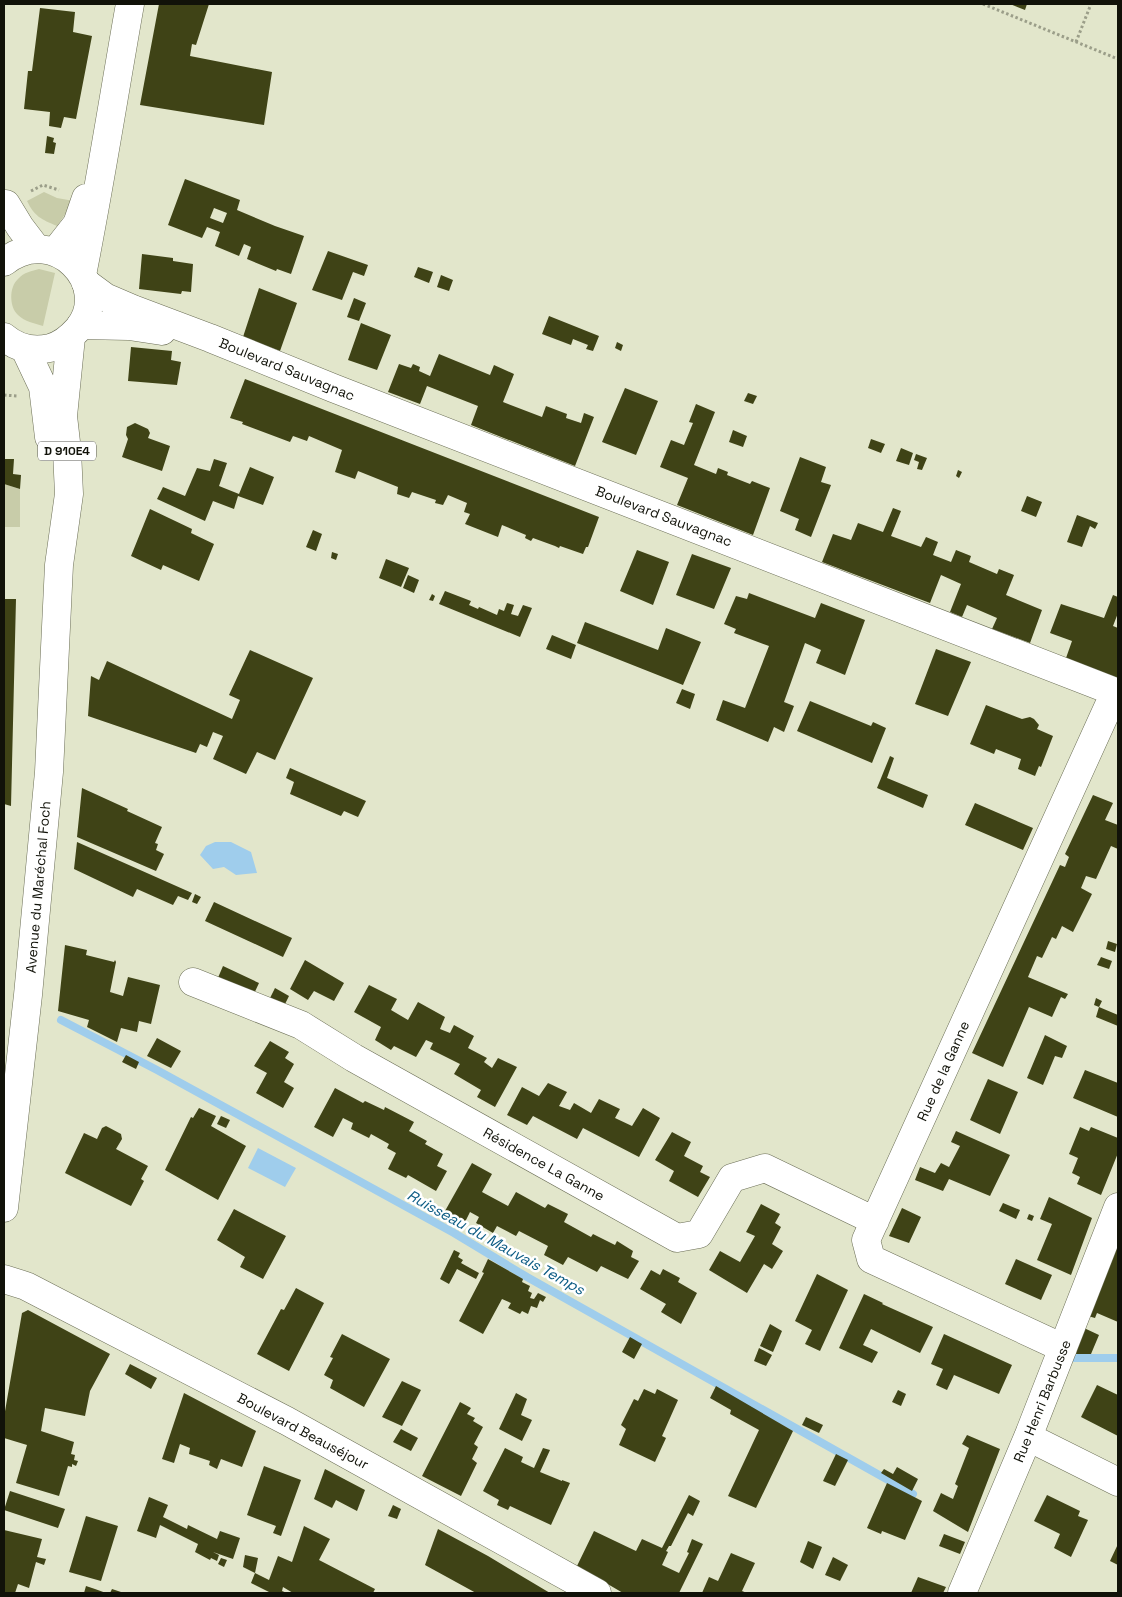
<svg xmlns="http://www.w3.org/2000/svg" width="1122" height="1597" viewBox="0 0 1122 1597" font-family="'Space Grotesk',sans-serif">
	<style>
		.green { fill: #c8cca9 }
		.water { fill: #9fcdec }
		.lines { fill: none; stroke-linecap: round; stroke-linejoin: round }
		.stream { stroke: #9fcdec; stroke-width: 8 }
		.building { fill: #3f4316; fill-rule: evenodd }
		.street-casing { stroke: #6b6e56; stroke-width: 29 }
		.secondary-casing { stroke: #6b6e56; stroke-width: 29 }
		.primary-casing { stroke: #6b6e56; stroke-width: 29 }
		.path { stroke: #9b9e89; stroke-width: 3; stroke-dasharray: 2.5 2.5; stroke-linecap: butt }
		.street { stroke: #fff; stroke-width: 28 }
		.secondary { stroke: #fff; stroke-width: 28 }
		.primary { stroke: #fff; stroke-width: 28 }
		.labels { text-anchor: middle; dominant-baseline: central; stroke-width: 5; stroke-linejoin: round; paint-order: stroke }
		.shield { fill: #fff; stroke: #585953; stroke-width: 1 }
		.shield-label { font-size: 12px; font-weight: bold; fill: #111209 }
		.street-label { font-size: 14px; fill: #111209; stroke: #fff }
		.water-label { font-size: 15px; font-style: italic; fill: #0e5d85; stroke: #fff }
	</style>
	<rect width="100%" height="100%" fill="#e2e6cb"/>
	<!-- green -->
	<path class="green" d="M44,192L57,198L74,201L57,226C41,219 35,217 27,201Z
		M39,269L55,273L43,326C34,323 25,322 18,315C9,307 9,287 18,279C24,272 32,271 39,269Z
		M4,484L20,489V527H4Z"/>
	<!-- water -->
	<path class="water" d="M215,842H231L251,852L257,873L236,875L224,867L213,869L200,855L206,846Z
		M258,1148L296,1168L285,1187L248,1168Z"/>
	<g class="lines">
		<!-- stream -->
		<path class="stream" d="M61,1020L157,1070L454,1233L527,1277L913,1494
			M1074,1358H1118"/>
	</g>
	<!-- building -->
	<path class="building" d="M159,4H209L196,45L192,44L190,56L272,72L264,125L140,105Z
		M1010,4H1027L1025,10Z
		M40,8L75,12L73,32L92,36L76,119L64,117L61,128L49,126L50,112L24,109L28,71H32Z
		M47,136L54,138L53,142L56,143L54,154L45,153Z
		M185,179L240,200L237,210L275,226L304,236L291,274L277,269L276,271L247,259L251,247L244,244L239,256L215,246L220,232L207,227L202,238L168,225ZM214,208L227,213L223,223L210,218Z
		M328,251L368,265L364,276L353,272L342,300L312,290Z
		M142,254L173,258V261L193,264L191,292L182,291L181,294L139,289Z
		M418,267L433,272L429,283L414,277Z
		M441,275L453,280L449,291L437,287Z
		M259,288L297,303L280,351L243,337Z
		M354,298L366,303L359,321L347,317Z
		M549,316L599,336L593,351L586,349L588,345L573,339L571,345L542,334Z
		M361,323L391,335L377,370L348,360Z
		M617,342L623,345L621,351L615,348Z
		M131,347L172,351L171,360L181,362L177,385L128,381Z
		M439,354L490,375L494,365L514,374L503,402L542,417L546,406L567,414L566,418L581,423L584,413L594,417L575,466L471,425L478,406L427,386L420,404L388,392L399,364L411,368L413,364L420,367L419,371L430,376Z
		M245,379L599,517L588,547H586L583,554L560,546L559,548L555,546L533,538L531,541L525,538L526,535L502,525L498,537L465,524L470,514L464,512L467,503L448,495L443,505L435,503L436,500L412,492L409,498L397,494L398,487L358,471L355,479L335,472L342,450L309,436L307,441L293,436L290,442L242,424L243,422L230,418Z
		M625,388L658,401L636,455L602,442Z
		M748,393L757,396L753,404L744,401Z
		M696,404L715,412L694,465L716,474L718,468L728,472L727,475L750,484L752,481L770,488L753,535L677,505L688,478L660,467L671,440L684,445L693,423L689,422Z
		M135,423L148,429L150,433L148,438L170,446L162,471L122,457L128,439L126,435L127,427Z
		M733,430L747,436L743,447L729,442Z
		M871,439L885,444L881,453L868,448Z
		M901,448L913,453L909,465L896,461Z
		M916,454L927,458L922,470L917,469L919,462L914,460Z
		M800,457L826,467L821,482L831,485L811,537L795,530L799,519L780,511Z
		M4,459H14L13,474L21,475L20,489L4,484Z
		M214,459L227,463L219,486L239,494L250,467L274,477L263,505L238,496L234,509L213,501L205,521L157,499L163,487L185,496L197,468L210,471Z
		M958,470L962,472L959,478L956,476Z
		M1027,496L1042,502L1036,517L1021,511Z
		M893,508L901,511L891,536L921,547L926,537L938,542L933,555L951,562L956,550L971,556L969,562L997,574L999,569L1014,575L1006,595L1042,610L1030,643L992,629L997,618L967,605L962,617L950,612L961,584L941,575L930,603L822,562L833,534L851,540L858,523L883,532Z
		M150,509L192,529L191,533L214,544L199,581L163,565L161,570L131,556Z
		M1077,515L1098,523L1095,529L1090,526L1082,547L1067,542Z
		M313,530L322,534L316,551L306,547Z
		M637,550L669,562L653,605L620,591Z
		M332,552L338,554L336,560L331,558Z
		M692,554L731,568L714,609L676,595Z
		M386,559L409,568L401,587L379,578Z
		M408,575L419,580L414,593L403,588Z
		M445,591L471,601L469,605L478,609L479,607L497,615L499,609L504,611L507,603L514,605L511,614L518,616L523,605L532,608L520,637L439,604Z
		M749,593L815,618L821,603L865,620L845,675L816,663L821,650L805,643L784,702L794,706L784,732L774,727L768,742L716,720L723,700L745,708L769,646L734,633L736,629L724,624L736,596L747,599Z
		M432,594L435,596L433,601L429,600Z
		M1113,595L1118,597V613L1113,626L1118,628V679L1066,658L1072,641L1050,633L1061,604L1104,618Z
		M4,599H16L11,806L4,804Z
		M585,622L658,650L666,628L701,642L683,685L577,643Z
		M552,635L576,645L571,659L546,649Z
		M936,649L971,662L948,716L915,704Z
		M250,650L313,678L275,760L257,752L246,774L213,759L223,736L213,732L207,747L200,744L196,753L88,716L91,676L99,680L107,661L232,719L240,700L229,695Z
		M682,689L695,694L690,709L676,703Z
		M810,701L871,726L873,722L886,728L872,763L797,731Z
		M986,705L1022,719L1030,717L1034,719L1039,725L1037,729L1053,736L1041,767L1039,766L1035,776L1018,769L1021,759L996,749L994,754L970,744Z
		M890,756L894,758L887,778L928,795L923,808L877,788Z
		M290,768L366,801L358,817L344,811L341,816L290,794L294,782L286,778Z
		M82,788L128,809L127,811L162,827L155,843L158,844L156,850L164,854L156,871L77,837Z
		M1093,795L1113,803L1105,820L1118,825V849L1111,846L1096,879L1086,876L1081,888L1092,894L1073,932L1062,926L1056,939L1052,937L1042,958L1037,956L1028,977L1068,994L1065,999L1061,997L1052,1017L1029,1007L1003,1067L972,1053L1060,865L1065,867L1069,857L1065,854Z
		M975,803L1033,828L1023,850L965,825Z
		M77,842L192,893L188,900L178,896L173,905L137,889L133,897L74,869Z
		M195,894L201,897L197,904L192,902Z
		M214,902L292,938L283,957L205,921Z
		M1108,941L1117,944L1115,952L1106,949Z
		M65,945L87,950L86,955L114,962L115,960L116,962L110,992L123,996L128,977L160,985L151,1024L139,1021L137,1032L121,1028L117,1042L87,1027L89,1020L58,1011Z
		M1101,957L1112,961L1109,969L1097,965Z
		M305,960L344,983L334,1001L314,991L308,1000L290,989Z
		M223,966L259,983L253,996L217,980Z
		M369,985L397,999L391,1010L408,1020L418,1002L445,1017L440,1029L450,1033L454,1025L474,1036L468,1048L487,1058L484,1062L492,1068L498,1058L517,1067L495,1107L477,1097L481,1090L454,1074L460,1064L430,1049L433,1043L426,1040L416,1057L394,1046L391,1050L375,1040L381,1027L354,1012Z
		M275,988L289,996L283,1008L269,1000Z
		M1096,998L1102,1001L1099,1007L1118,1015V1026L1096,1017L1099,1007L1094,1005Z
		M1045,1035L1067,1046L1062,1058L1055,1056L1043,1085L1027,1078Z
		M157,1038L181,1051L171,1068L147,1056Z
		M270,1041L289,1052L285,1058L294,1064L284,1082L294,1088L283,1108L256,1093L267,1073L254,1066Z
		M126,1055L139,1062L136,1069L122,1062Z
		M1085,1070L1118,1083V1117L1073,1098Z
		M988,1079L1018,1092L1000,1134L970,1120Z
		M548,1083L567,1092L559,1106L570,1110L574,1103L591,1113L599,1099L620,1109L615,1118L632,1126L643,1108L660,1118L639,1157L583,1128L577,1139L533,1116L527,1125L507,1115L522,1087L539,1096Z
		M335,1088L363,1103L365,1101L384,1110L385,1107L414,1122L409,1131L427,1141L425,1144L443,1154L437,1166L447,1171L436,1191L408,1175L406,1178L388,1169L396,1153L387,1148L389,1144L371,1134L369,1138L351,1129L353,1123L343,1118L333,1137L314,1127Z
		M199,1108L216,1116L211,1126L246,1146L218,1200L165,1170L191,1117L193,1118Z
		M221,1116L230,1120L226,1128L217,1124Z
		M106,1126L121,1134L122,1139L116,1149L148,1166L141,1179L144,1181L131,1206L65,1173L84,1133L97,1139L102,1128Z
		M1080,1127L1089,1131L1091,1127L1118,1138V1153L1101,1195L1077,1184L1080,1177L1072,1173L1078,1158L1069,1154Z
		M956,1131L1010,1155L990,1196L949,1179L943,1191L915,1180L920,1167L935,1173L941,1163L949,1167L960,1146L951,1142Z
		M672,1132L691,1142L684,1156L703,1166L700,1172L710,1177L698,1197L669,1181L674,1171L655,1160Z
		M472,1163L492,1174L482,1192L508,1206L516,1192L545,1208L548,1204L568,1214L564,1222L591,1237L593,1234L615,1245L617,1241L633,1251L631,1257L639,1261L628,1279L601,1266L597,1272L568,1257L563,1265L544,1255L548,1246L519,1231L516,1236L497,1226L493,1233L476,1223L479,1217L470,1212L465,1222L445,1211Z
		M1049,1197L1092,1218L1071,1275L1037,1260L1052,1224L1040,1219Z
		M1003,1203L1020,1210L1016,1219L999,1211Z
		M761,1204L780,1214L775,1223L781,1227L772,1244L783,1251L772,1269L764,1264L747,1293L709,1270L720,1251L740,1262L755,1236L746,1232Z
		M902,1208L921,1217L909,1243L889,1236Z
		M234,1209L286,1236L263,1279L240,1267L245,1257L217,1240Z
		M1029,1214L1034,1216L1032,1221L1027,1219Z
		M1118,1239V1322L1097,1313L1095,1318L1088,1316Z
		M454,1250L460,1253L458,1257L463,1260L461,1263L479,1273L476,1279L457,1269L449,1284L440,1279Z
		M488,1259L523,1279L522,1282L530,1286L528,1291L532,1293L530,1298L534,1299L538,1293L546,1297L543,1302L540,1300L537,1308L531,1306L528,1314L522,1311L520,1314L508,1308L511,1303L502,1299L483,1334L459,1321L484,1273L482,1272Z
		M1016,1259L1052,1275L1041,1300L1005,1284Z
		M663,1269L680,1278L678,1282L697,1293L681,1324L661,1312L666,1304L640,1289L651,1270L660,1275Z
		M817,1274L848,1290L820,1351L805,1344L812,1330L795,1321Z
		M296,1288L324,1303L289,1371L257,1354L281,1309L284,1310Z
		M864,1294L883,1303L882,1304L933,1327L920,1353L871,1329L863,1345L878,1352L872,1363L839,1348Z
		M28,1310L110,1354L90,1391L85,1416L45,1408L41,1431L74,1442L71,1454L75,1455L74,1460L78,1461L76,1466L72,1464V1467L68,1466L59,1496L16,1483L27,1445L4,1438V1417L22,1313Z
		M770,1324L782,1331L773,1352L760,1346Z
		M1084,1328L1099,1335L1091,1354H1074Z
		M342,1334L390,1359L364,1407L330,1388L333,1380L324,1375L333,1358L330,1357Z
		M944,1334L1012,1365L999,1394L954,1375L947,1390L936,1385L943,1369L931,1364Z
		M630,1337L642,1344L634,1359L622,1352Z
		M759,1348L772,1355L766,1366L754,1361Z
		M130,1364L157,1378L151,1389L125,1374Z
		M402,1381L421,1390L402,1426L382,1417Z
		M1097,1385L1118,1395V1436L1081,1417Z
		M716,1386L793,1431L756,1508L728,1496L759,1430L730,1414L731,1410L710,1398Z
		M644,1389L655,1394L657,1389L678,1400L662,1436L666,1438L655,1462L619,1445L626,1429L621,1425L634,1399L638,1401Z
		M898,1390L906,1394L901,1406L892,1402Z
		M184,1393L256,1431L242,1467L221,1459L217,1469L209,1465L210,1461L189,1454L190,1448L180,1444L174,1463L162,1459Z
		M516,1393L527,1399L521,1415L532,1420L522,1441L499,1429Z
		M460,1402L471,1408L467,1414L475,1418L473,1421L483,1427L474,1444L478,1447L472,1459L477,1463L461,1496L422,1476Z
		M806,1417L823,1425L819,1433L802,1425Z
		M401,1429L418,1438L411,1451L393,1442Z
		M967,1435L1000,1449L968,1532L933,1511L941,1493L953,1499L958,1486L955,1484L969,1448L962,1444Z
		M505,1448L523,1457L521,1462L534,1468L543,1448L550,1450L540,1472L562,1481V1480L570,1483L551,1525L510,1506L508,1510L497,1505L499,1500L483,1491Z
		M836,1454L848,1460L835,1486L823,1481Z
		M264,1466L301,1480L281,1536L273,1533L276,1526L247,1515Z
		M897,1467L918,1479L912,1491L881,1473L884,1469L893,1474Z
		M325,1469L365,1490L357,1511L336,1500L332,1508L314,1499Z
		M887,1483L922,1501L905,1540L882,1531L881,1534L867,1528Z
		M10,1491L65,1509L58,1528L4,1510Z
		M689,1495L700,1501L693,1516L688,1513L671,1546H669L666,1551L668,1552L662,1565L679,1573L689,1553L687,1552L692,1539L703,1544L679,1593H623L577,1566L594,1531L636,1551L642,1539L662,1548Z
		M1047,1495L1080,1511L1078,1516L1088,1520L1071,1557L1054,1548L1060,1534L1034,1521Z
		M149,1497L168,1505L163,1517L187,1529L188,1525L217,1539L220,1531L240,1538L233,1559L213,1552L219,1555L217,1561L211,1558L210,1560L195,1552L198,1544L160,1525L156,1538L137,1531Z
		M393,1505L401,1509L397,1519L388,1516Z
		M86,1516L118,1526L101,1581L69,1572Z
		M304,1526L330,1539L319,1560L375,1589L373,1593H293L283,1587L282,1591L287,1593H271L251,1583L255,1573L269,1580L278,1556L292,1562Z
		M438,1529L488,1556L550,1593H476L425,1565Z
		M4,1530L42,1539L37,1557L46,1559L44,1565L36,1562L29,1588L18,1584L15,1593H4Z
		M944,1534L965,1542L960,1554L939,1546Z
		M808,1541L822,1547L813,1569L800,1562Z
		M1118,1544V1565L1110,1561Z
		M731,1553L755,1563L742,1591L747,1593H702L709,1577L718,1581Z
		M245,1555L258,1558L255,1573L243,1567Z
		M833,1557L848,1565L840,1581L825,1575Z
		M221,1558L227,1560L224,1567L218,1564Z
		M918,1577L946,1587L943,1593H911Z
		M86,1586L95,1589L106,1593H84Z
		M112,1589L124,1593H110Z"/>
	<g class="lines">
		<defs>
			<path id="street" d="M86,283L105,297L133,309L210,338L333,388L1118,693
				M81,325L129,326L162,331
				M193,982L301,1025L354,1058L677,1238L699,1234L732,1178L765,1168L875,1221
				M1063,1348L871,1259L866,1240L1115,692
				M1028,1437L1118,1482
				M962,1593L1028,1437L1118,1207"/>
			<path id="secondary" d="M6,204L20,227L36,248
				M4,1279L26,1286L287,1421L597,1593"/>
			<path id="primary" d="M55,252L77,224L86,198
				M4,262C54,222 114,285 78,329C70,338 62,345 50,348C33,352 17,348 4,337
				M82,275C100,185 114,94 130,4
				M25,349L43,387L49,437
				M4,1208L28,995L49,772L59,565L69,494L67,451L63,416L71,337"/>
		</defs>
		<!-- street casing -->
		<use href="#street" class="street-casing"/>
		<!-- secondary casing -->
		<use href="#secondary" class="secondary-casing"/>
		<!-- primary casing -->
		<use href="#primary" class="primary-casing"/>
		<!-- path -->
		<path class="path" d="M983,4L1118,59
			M1076,42L1091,4
			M31,191L43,185L59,190
			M4,395L17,396"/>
		<!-- street -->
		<use href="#street" class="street"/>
		<!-- secondary -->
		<use href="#secondary" class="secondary"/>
		<!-- primary -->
		<use href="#primary" class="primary"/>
	</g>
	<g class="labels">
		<!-- shield labels -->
		<rect class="shield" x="38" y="441.5" width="58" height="19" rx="4"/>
		<g class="shield-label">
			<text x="67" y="451">D 910E4</text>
		</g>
		<!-- street labels -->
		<g class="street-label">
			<text transform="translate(287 369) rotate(22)">Boulevard Sauvagnac</text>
			<text transform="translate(664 516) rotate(21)">Boulevard Sauvagnac</text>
			<text transform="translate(38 887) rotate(-85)">Avenue du Maréchal Foch</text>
			<text transform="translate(943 1071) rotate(-66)">Rue de la Ganne</text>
			<text transform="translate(544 1164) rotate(29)">Résidence La Ganne</text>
			<text transform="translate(1042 1401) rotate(-68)">Rue Henri Barbusse</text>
			<text transform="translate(303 1431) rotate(28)">Boulevard Beauséjour</text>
		</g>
		<!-- water labels -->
		<g class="water-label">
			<text transform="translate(496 1242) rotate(29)">Ruisseau du Mauvais Temps</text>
		</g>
	</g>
	<!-- border -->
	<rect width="1122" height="1597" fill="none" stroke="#111209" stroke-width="10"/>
</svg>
